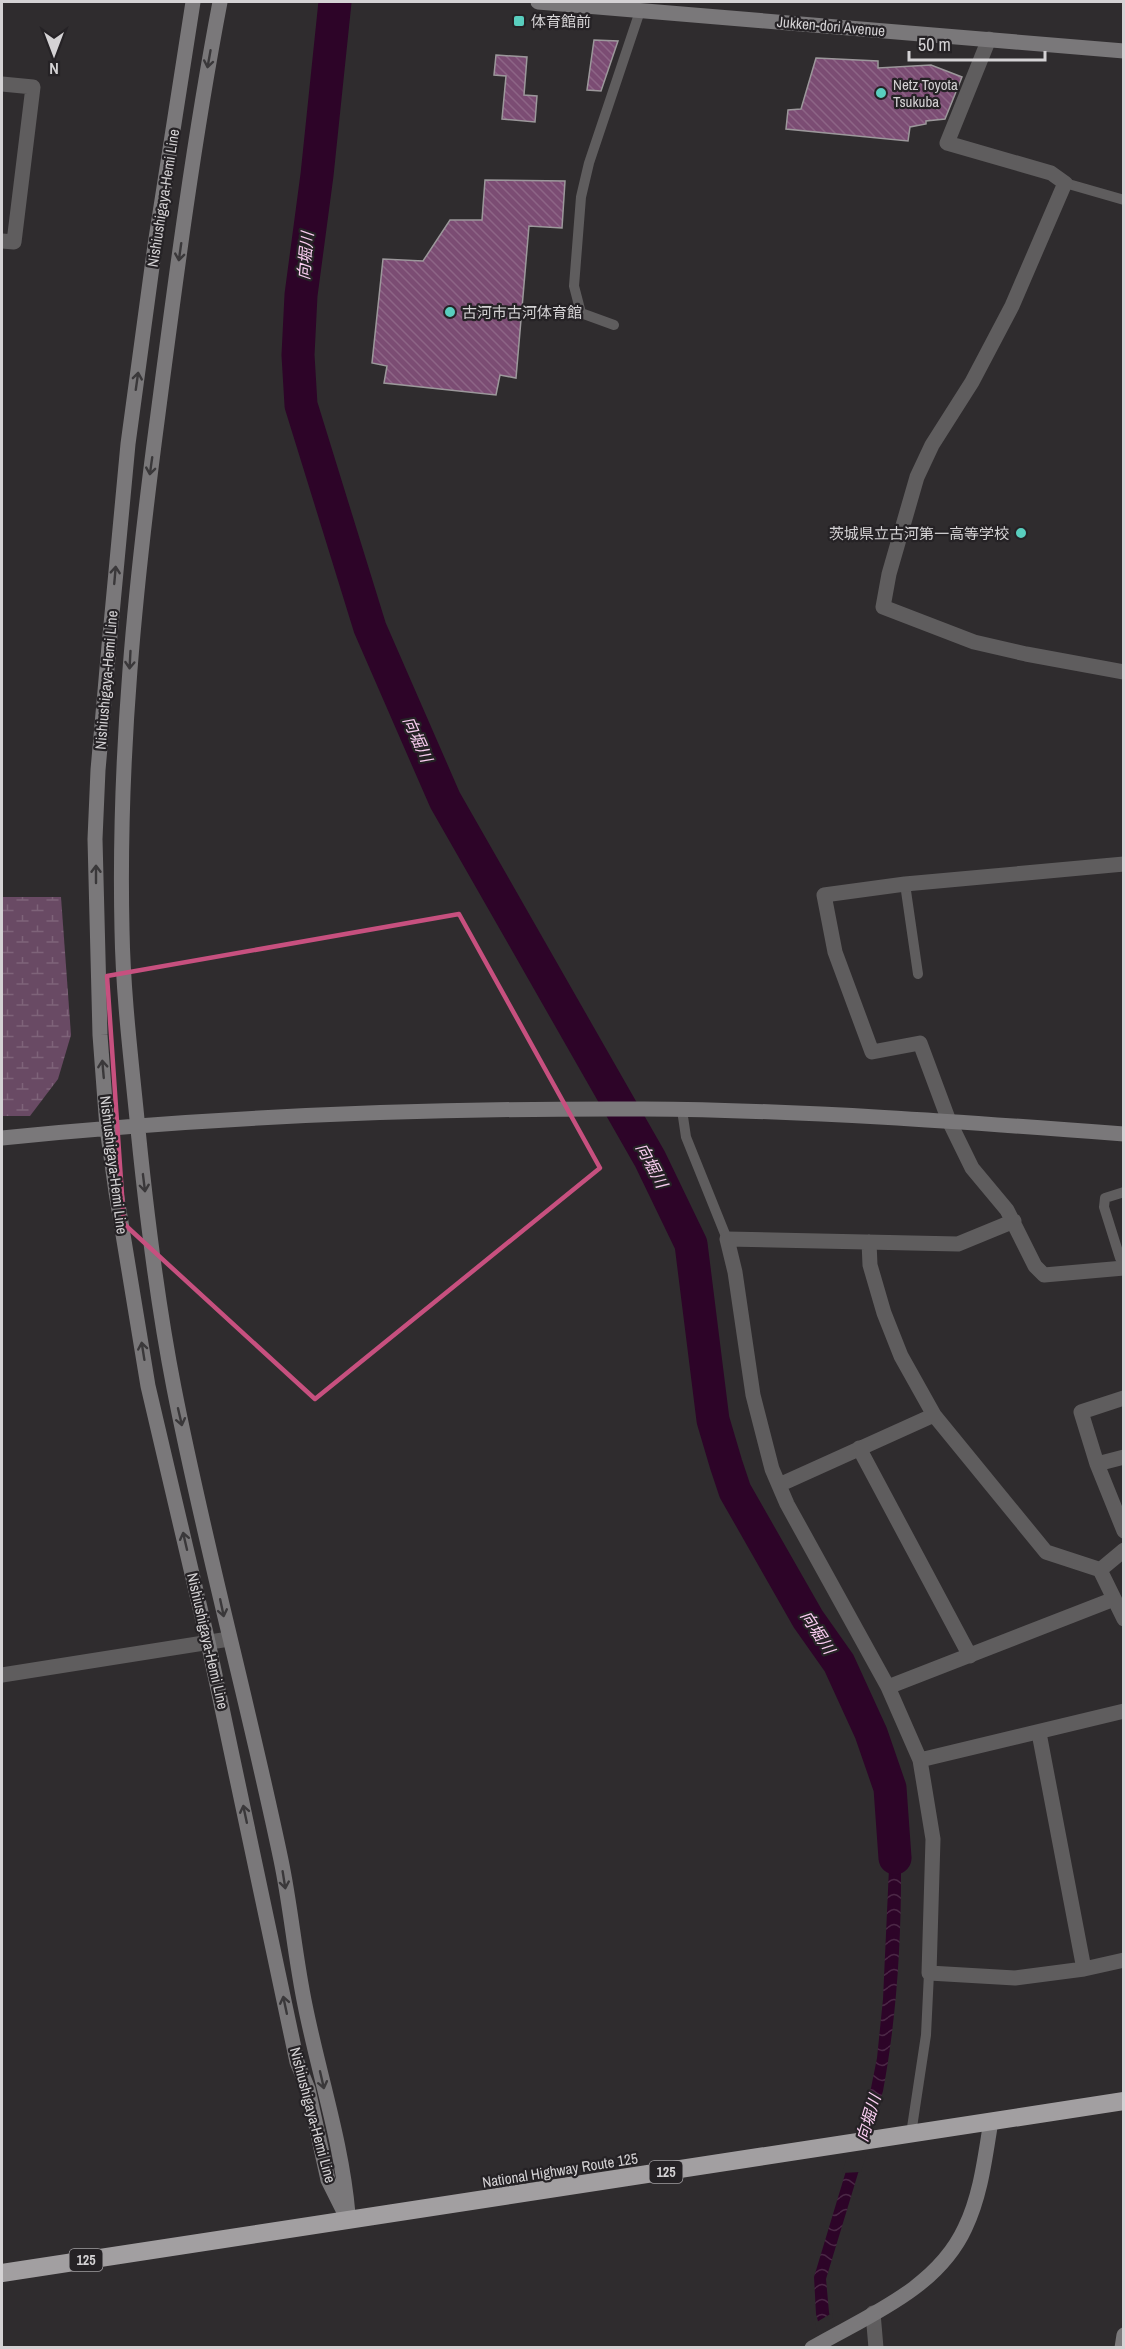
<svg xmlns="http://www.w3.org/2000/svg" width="1125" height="2349" viewBox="0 0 1125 2349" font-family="'Archivo Narrow','Noto Sans JP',sans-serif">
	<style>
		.wetland { fill: url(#wetland-marsh) }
		.water { fill: url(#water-waves) }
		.pier { fill: #2f2c2e }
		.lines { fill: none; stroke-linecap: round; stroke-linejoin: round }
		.river { stroke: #2d0428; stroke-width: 33 }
		.building { fill: url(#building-back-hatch); stroke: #9c989b; stroke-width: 1.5 }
		.lane { stroke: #5f5d5e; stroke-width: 10 }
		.street { stroke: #5f5d5e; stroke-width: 15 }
		.secondary { stroke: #7a787a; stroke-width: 15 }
		.highway { stroke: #a29fa1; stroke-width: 18 }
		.oneway { stroke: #3a383a }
		.marked { fill: none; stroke: #c7507f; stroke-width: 4.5; stroke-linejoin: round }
		.poi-dot { fill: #59cebe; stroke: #252225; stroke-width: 2 }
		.labels { text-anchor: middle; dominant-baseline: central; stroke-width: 4.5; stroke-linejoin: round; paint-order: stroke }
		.shield { fill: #252225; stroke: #a09da0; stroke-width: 1.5 }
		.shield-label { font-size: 14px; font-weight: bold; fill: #d4d2d4 }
		.poi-label { font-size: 15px; fill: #d4d2d4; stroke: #252225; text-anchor: start }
		.street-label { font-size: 15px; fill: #d4d2d4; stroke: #252225 }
		.water-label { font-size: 16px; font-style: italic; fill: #fbcef2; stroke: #252225 }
	</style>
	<defs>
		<pattern id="wetland-marsh" width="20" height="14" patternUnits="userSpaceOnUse" patternTransform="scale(1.5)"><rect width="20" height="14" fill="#694a64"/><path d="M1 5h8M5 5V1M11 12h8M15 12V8" fill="none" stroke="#7e6379"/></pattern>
		<pattern id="water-waves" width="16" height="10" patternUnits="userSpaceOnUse" patternTransform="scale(1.5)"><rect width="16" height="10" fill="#2d0428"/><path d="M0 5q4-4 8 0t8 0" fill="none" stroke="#4b2846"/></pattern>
		<pattern id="building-back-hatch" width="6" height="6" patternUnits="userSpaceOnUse" patternTransform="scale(1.5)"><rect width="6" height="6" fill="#7b4c73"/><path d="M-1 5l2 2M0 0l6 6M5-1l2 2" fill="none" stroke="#8d6586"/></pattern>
	</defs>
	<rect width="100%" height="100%" fill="#2f2c2e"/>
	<!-- wetland -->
	<path class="wetland" d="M2,897H61L71,1035L58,1079L30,1116H2Z"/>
	<!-- water -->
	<path class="water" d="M900,1813C903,1905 900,2000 883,2091L826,2279L829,2312L836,2347H825L816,2314L814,2277L871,2088L877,2058L883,1999L889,1868L887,1814Z"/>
	<!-- pier -->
	<path class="pier" d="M864,2101H883L861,2172L842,2173Z
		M832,2313L839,2348H822L815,2323Z"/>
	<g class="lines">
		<!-- river -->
		<path class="river" d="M335,2L317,175L301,295L298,355L301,405L370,628L445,800L650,1159L691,1244L713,1420L726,1464L735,1491L808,1619L839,1663L871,1733L890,1788L895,1858"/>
	</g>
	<!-- building -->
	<path class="building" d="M594,40L618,41L601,91L587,90Z
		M496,55L527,57L524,95L537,96L535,122L502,119L506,76L494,75Z
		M816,58L878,61V68L931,65L962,77L945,119L926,121V124L910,127L908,141L786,129L788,110L801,109Z
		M485,180L565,181L562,228L529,226L516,378L500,375L496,395L384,383L387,366L372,363L383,259L423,261L450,220H482Z"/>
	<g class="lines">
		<!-- lane -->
		<path class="lane" d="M1065,183L1124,200
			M614,325L581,313L574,286L581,197L589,163L640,11
			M905,884L918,974
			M682,1110L686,1137L727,1239
			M1124,1192L1105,1198L1104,1207L1120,1258L1124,1260
			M911,2134L926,2035L929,1973"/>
		<!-- street -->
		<path class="street" d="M989,39L947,143L1051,173L1065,183L1012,306L972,382L932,445L917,477L889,574L883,607L974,642L1026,654L1124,672
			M2,84L33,87L14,242L2,241
			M1124,864L905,884L824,895L835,952L872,1052L920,1043L949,1121L972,1168L1007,1210L1035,1266L1044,1275L1124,1268
			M1014,1221L958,1244L727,1239L735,1272L753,1395L772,1469L787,1504L888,1687L920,1760L933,1839L929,1973L1015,1978L1084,1969L1124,1960
			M869,1242L870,1265L884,1313L901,1356L934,1415L1046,1552L1101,1570
			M1124,1398L1081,1412L1097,1464L1124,1531
			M859,1448L970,1656
			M1097,1464L1124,1457
			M779,1485L934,1415
			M1124,1550L1100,1570L1124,1619
			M2,1675L229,1639
			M888,1687L1114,1599
			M1039,1733L1084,1969
			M920,1760L1124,1711
			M873,2313L876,2348"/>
		<!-- secondary -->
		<path class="secondary" d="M193,2L155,245L128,444L109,646L98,770L95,839L100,1035L107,1128L116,1192L148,1386L208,1642L297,2062L308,2089L328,2180L348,2220
			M220,2C194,138 176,276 158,414C135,587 118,755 122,930C123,990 130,1050 136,1109C145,1203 156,1296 174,1388C205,1547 248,1702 281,1860C291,1908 295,1957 305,2005C319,2075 342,2143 348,2214
			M538,2L1124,51
			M2,1138C215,1116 429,1108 644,1109C804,1110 964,1122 1124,1134
			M812,2348C867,2316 937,2289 965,2228C981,2195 985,2157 991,2121
			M1122,2348L1124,2335"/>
		<!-- highway -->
		<path class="highway" d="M2,2273L1124,2101"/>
	</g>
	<!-- one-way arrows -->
	<defs><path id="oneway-shaft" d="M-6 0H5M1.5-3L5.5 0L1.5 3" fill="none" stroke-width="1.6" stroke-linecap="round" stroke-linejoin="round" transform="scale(1.5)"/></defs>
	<g class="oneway">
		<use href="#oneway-shaft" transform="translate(209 59) rotate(100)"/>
		<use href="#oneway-shaft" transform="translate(180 252) rotate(98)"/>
		<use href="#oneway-shaft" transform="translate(137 381) rotate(-82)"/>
		<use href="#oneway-shaft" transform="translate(151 466) rotate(98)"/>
		<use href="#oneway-shaft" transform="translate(115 575) rotate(-85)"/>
		<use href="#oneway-shaft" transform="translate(130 660) rotate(93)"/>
		<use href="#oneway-shaft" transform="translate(96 874) rotate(-90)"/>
		<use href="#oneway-shaft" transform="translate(103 1069) rotate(-95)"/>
		<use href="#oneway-shaft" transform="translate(144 1183) rotate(83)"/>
		<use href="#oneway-shaft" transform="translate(143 1351) rotate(-99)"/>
		<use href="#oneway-shaft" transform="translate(180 1417) rotate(77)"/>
		<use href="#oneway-shaft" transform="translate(185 1541) rotate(-103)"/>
		<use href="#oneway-shaft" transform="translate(222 1608) rotate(78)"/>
		<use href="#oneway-shaft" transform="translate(245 1814) rotate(-102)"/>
		<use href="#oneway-shaft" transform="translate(284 1880) rotate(81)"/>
		<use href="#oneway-shaft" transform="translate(285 2005) rotate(-102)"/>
		<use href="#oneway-shaft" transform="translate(322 2080) rotate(77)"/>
	</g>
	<!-- marked area -->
	<path class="marked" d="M459,914L600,1168L315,1399L124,1224L107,976Z"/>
	<!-- markers -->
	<g class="poi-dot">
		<rect x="513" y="15" width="12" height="12" rx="3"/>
		<circle cx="881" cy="93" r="6"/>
		<circle cx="450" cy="312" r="6"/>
		<circle cx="1021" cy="533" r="6"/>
	</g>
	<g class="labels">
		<!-- shield labels -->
		<g class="shield">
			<rect x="649.5" y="2161" width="33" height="22" rx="4.5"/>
			<rect x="69.5" y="2249" width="33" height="22" rx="4.5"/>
		</g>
		<g class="shield-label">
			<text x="666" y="2172">125</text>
			<text x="86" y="2260">125</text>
		</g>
		<!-- poi labels -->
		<g class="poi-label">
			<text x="531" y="21">体育館前</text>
			<text x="893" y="84">Netz Toyota<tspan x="893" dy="17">Tsukuba</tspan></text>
			<text x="462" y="312">古河市古河体育館</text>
			<text x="1009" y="533" text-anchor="end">茨城県立古河第一高等学校</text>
		</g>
		<!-- street labels -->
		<g class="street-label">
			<text transform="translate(831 26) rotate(5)">Jukken-dori Avenue</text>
			<text transform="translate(163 198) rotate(-81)">Nishiushigaya-Hemi Line</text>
			<text transform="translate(106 680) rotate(-85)">Nishiushigaya-Hemi Line</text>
			<text transform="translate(114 1165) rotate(83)">Nishiushigaya-Hemi Line</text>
			<text transform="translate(208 1641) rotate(77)">Nishiushigaya-Hemi Line</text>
			<text transform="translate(313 2115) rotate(75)">Nishiushigaya-Hemi Line</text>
			<text transform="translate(560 2170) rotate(-9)">National Highway Route 125</text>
		</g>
		<!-- water labels -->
		<g class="water-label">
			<text transform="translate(305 256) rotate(-85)">向堀川</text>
			<text transform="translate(418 739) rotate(66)">向堀川</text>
			<text transform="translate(652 1165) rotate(62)">向堀川</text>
			<text transform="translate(818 1632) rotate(57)">向堀川</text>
			<text transform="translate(868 2118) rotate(-73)">向堀川</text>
		</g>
	</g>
	<!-- border -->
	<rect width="1125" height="2349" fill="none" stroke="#d4d2d4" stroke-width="6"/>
	<!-- north arrow -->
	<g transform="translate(54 54) rotate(180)" stroke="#252225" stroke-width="4.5" paint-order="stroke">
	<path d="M0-4.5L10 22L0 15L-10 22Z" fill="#d4d2d4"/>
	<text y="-9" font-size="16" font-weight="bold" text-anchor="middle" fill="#d4d2d4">N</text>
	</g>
	<!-- scale -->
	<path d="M909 51v9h136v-9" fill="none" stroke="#d4d2d4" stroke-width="3"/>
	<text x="918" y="51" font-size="18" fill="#d4d2d4" stroke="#252225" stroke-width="4.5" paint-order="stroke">50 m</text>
</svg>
